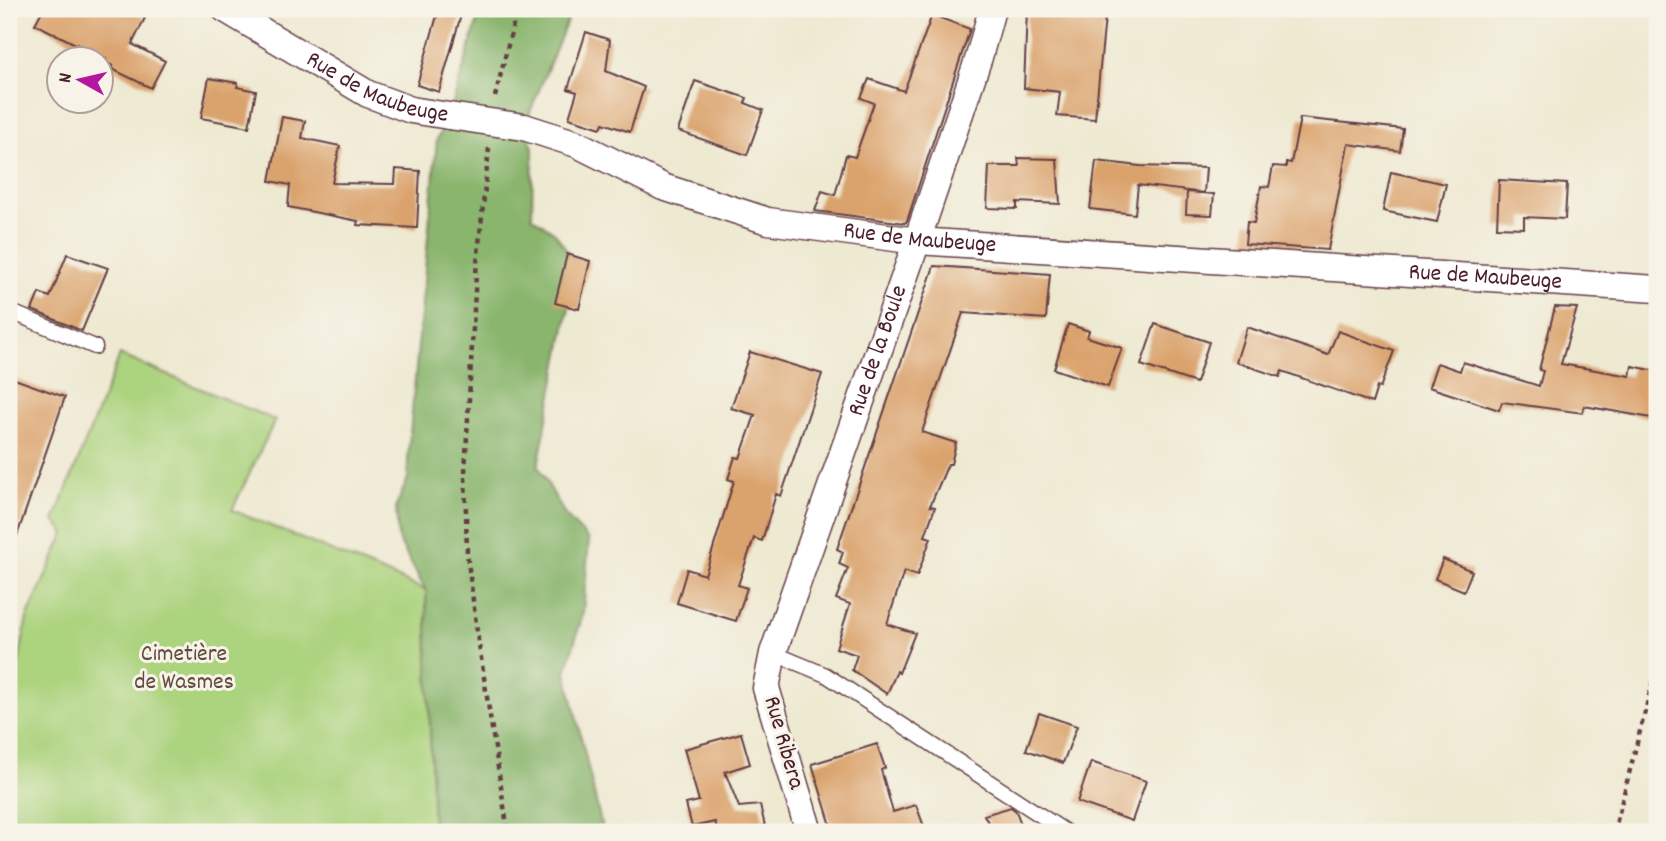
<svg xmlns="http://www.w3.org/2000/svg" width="1666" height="841" viewBox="0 0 1666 841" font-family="Dekko,sans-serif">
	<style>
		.green { fill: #acd37e; stroke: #7b7954; stroke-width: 2 }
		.forest { fill: #89b56d; stroke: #6a6a4c; stroke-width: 2 }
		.building { fill: #daa26c }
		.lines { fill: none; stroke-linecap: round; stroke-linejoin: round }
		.service-casing { stroke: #633d44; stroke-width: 17 }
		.minor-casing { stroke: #633d44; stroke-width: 29 }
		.path { stroke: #633d44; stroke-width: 4.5; stroke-dasharray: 5 5; stroke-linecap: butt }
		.service { stroke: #fff; stroke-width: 14 }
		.minor { stroke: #fff; stroke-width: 26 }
		.minor-bridge-casing { stroke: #633d44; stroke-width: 29; stroke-linecap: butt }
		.minor-bridge { stroke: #fff; stroke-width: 26 }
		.labels { text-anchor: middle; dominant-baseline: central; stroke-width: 6; stroke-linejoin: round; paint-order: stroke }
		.street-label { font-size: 24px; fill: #4a1f2b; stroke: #f7f3e8 }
		.park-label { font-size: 24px; fill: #624c40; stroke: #f7f3e8 }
	</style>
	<rect width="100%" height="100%" fill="#f7f3e8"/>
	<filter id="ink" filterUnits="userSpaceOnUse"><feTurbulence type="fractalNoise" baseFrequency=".0143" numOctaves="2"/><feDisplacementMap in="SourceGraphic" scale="14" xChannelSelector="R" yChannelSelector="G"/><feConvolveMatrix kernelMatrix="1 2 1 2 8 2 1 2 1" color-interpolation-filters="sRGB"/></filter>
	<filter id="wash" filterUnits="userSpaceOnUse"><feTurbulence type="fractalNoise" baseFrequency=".00686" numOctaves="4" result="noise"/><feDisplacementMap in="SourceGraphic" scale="28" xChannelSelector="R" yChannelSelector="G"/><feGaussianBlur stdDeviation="1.57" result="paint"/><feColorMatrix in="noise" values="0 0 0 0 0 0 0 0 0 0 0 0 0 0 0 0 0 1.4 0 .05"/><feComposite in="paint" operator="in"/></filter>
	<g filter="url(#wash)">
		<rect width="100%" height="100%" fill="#eee9d1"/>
		<!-- green -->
		<path class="green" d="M120,355L275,420L232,510L426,590L433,832H9V715L27,618L65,533L54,521Z"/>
		<!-- forest -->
		<path class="forest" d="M481,9H572L524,127L533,147L532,217L555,233L577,266L538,466L565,515L589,540L583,613L566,672L603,832H433L426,591L398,539L396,507L408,478V456L437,139L449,116Z"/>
		<g id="blocks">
			<!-- building -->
			<path class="building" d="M43,9H127L145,18L132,44L165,61L151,88L112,69L113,66L104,62L106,59L35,24Z
				M439,9L461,15L439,92L417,85Z
				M1027,9H1062L1061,12L1105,17L1095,119L1057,116L1060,92L1024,88Z
				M932,15L970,29L907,221L905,223L815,211L822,191L835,195L846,155L855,157L874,103L861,98L869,79L904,91Z
				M586,32L610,40L606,71L644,87L630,132L603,123L601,128L569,118L577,92L568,89Z
				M209,78L238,83L237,87L256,91L249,127L201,118Z
				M695,81L747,98L745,103L763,110L747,155L678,131Z
				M282,117L305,121L302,138L340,146L332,183L395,184L396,169L420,171L417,228L357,225L358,221L288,207L290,185L270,181Z
				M1300,118L1403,129L1400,151L1348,144L1328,250L1245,244L1247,222L1254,223L1261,186L1269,187L1273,166L1286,167V162L1291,163Z
				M1018,158L1057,159L1060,204L1017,202V209L987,208L989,166H1019Z
				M1096,161L1140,166L1206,168L1204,193L1138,185L1135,214L1090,209Z
				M1391,172L1446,184L1437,222L1383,211Z
				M1499,180L1567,184L1565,219L1524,217V228L1497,227Z
				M1187,192L1214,194L1212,215L1186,214Z
				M67,254L108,268L82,331L32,310L39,293L50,297Z
				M567,254L590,261L579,309L555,303Z
				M934,266L1050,274L1046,319L963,313L922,432L956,443L951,464H948L930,506L935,507L925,536L931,538L917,576L904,571L887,624L915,633L899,673L897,671L887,694L852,670L857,655L836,648L850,604L836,599L848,568L839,564L843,552L837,549Z
				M1555,307L1577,308L1561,364L1630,376L1632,366L1656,371L1653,386L1657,387V419L1584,406L1583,413L1502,402L1499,410L1429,387L1437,363L1460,371L1463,362L1539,386L1543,371L1539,370Z
				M1068,324L1089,331L1087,337L1122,348L1108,387L1054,369Z
				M1155,324L1209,342L1196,383L1141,365Z
				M1247,327L1328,355L1338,331L1394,351L1380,388L1377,387L1372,403L1282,371L1280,377L1236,362Z
				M750,352L822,374L781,496L776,494L762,541L754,538L738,585L747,588L736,621L677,603L687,569L705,575L734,481L728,479L735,457L740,458L755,415L731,408Z
				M9,377L65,397L12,550H9Z
				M1443,559L1472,571L1464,591L1435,579Z
				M1039,713L1077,726L1063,763L1026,750Z
				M741,733L750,764L725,772L739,807L760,805L765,826L744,832H718L715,822L692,827L686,804L699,801L684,749Z
				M877,744L885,768L881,770L893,812L916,805L926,832H833L812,764Z
				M1091,762L1146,781L1132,821L1077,802Z
				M1011,807L1016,811L1024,832H993L984,815Z"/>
		</g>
	</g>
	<g filter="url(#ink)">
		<use href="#blocks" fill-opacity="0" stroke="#633d44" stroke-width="2"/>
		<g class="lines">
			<defs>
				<path id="service" d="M9,311L95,347
					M773,653L826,675L1066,832"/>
				<g id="minor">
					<path id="s1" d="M225,9L368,94L411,110L449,116"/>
					<path id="s2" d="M524,127L577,144L663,187L768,221L917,241L1657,289"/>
					<path id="s3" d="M809,832L766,688L773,653L917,241L979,57L992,9"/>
				</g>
			</defs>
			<!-- service casing -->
			<use href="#service" class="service-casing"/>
			<!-- minor casing -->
			<use href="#minor" class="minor-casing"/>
			<!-- path -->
			<path class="path" d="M495,97L517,9
				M489,148L476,273L465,472L467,554L478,639L508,832
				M1614,832L1657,665"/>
			<!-- service -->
			<use href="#service" class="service"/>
			<!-- minor -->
			<use href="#minor" class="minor"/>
			<defs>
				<path id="minor-bridge" d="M449,116L524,127"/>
			</defs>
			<!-- minor-bridge casing -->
			<use href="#minor-bridge" class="minor-bridge-casing"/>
			<!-- minor-bridge -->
			<use href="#minor-bridge" class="minor-bridge"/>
		</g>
	</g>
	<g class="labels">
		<!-- street labels -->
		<g class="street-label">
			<text stroke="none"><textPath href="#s1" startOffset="173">Rue de Maubeuge</textPath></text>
			<text stroke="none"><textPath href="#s2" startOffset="415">Rue de Maubeuge</textPath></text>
			<text stroke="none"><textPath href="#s2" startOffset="982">Rue de Maubeuge</textPath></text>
			<text stroke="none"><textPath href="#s3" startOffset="506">Rue de la Boule</textPath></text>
			<text transform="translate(783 743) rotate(74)">Rue Ribera</text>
		</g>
		<!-- park labels -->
		<g class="park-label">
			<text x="184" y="655">Cimetière<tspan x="184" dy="28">de Wasmes</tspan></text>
		</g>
	</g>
	<!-- margin -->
	<rect width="1666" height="841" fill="none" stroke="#f7f3e8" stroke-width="35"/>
	<!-- north arrow -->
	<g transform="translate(80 80) rotate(278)"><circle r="33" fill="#f7f3e8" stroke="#b29e9c" stroke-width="2"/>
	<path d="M0-5L12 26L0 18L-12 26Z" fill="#b5179e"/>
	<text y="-10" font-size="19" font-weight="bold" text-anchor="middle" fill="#4a1f2b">N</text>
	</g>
</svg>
